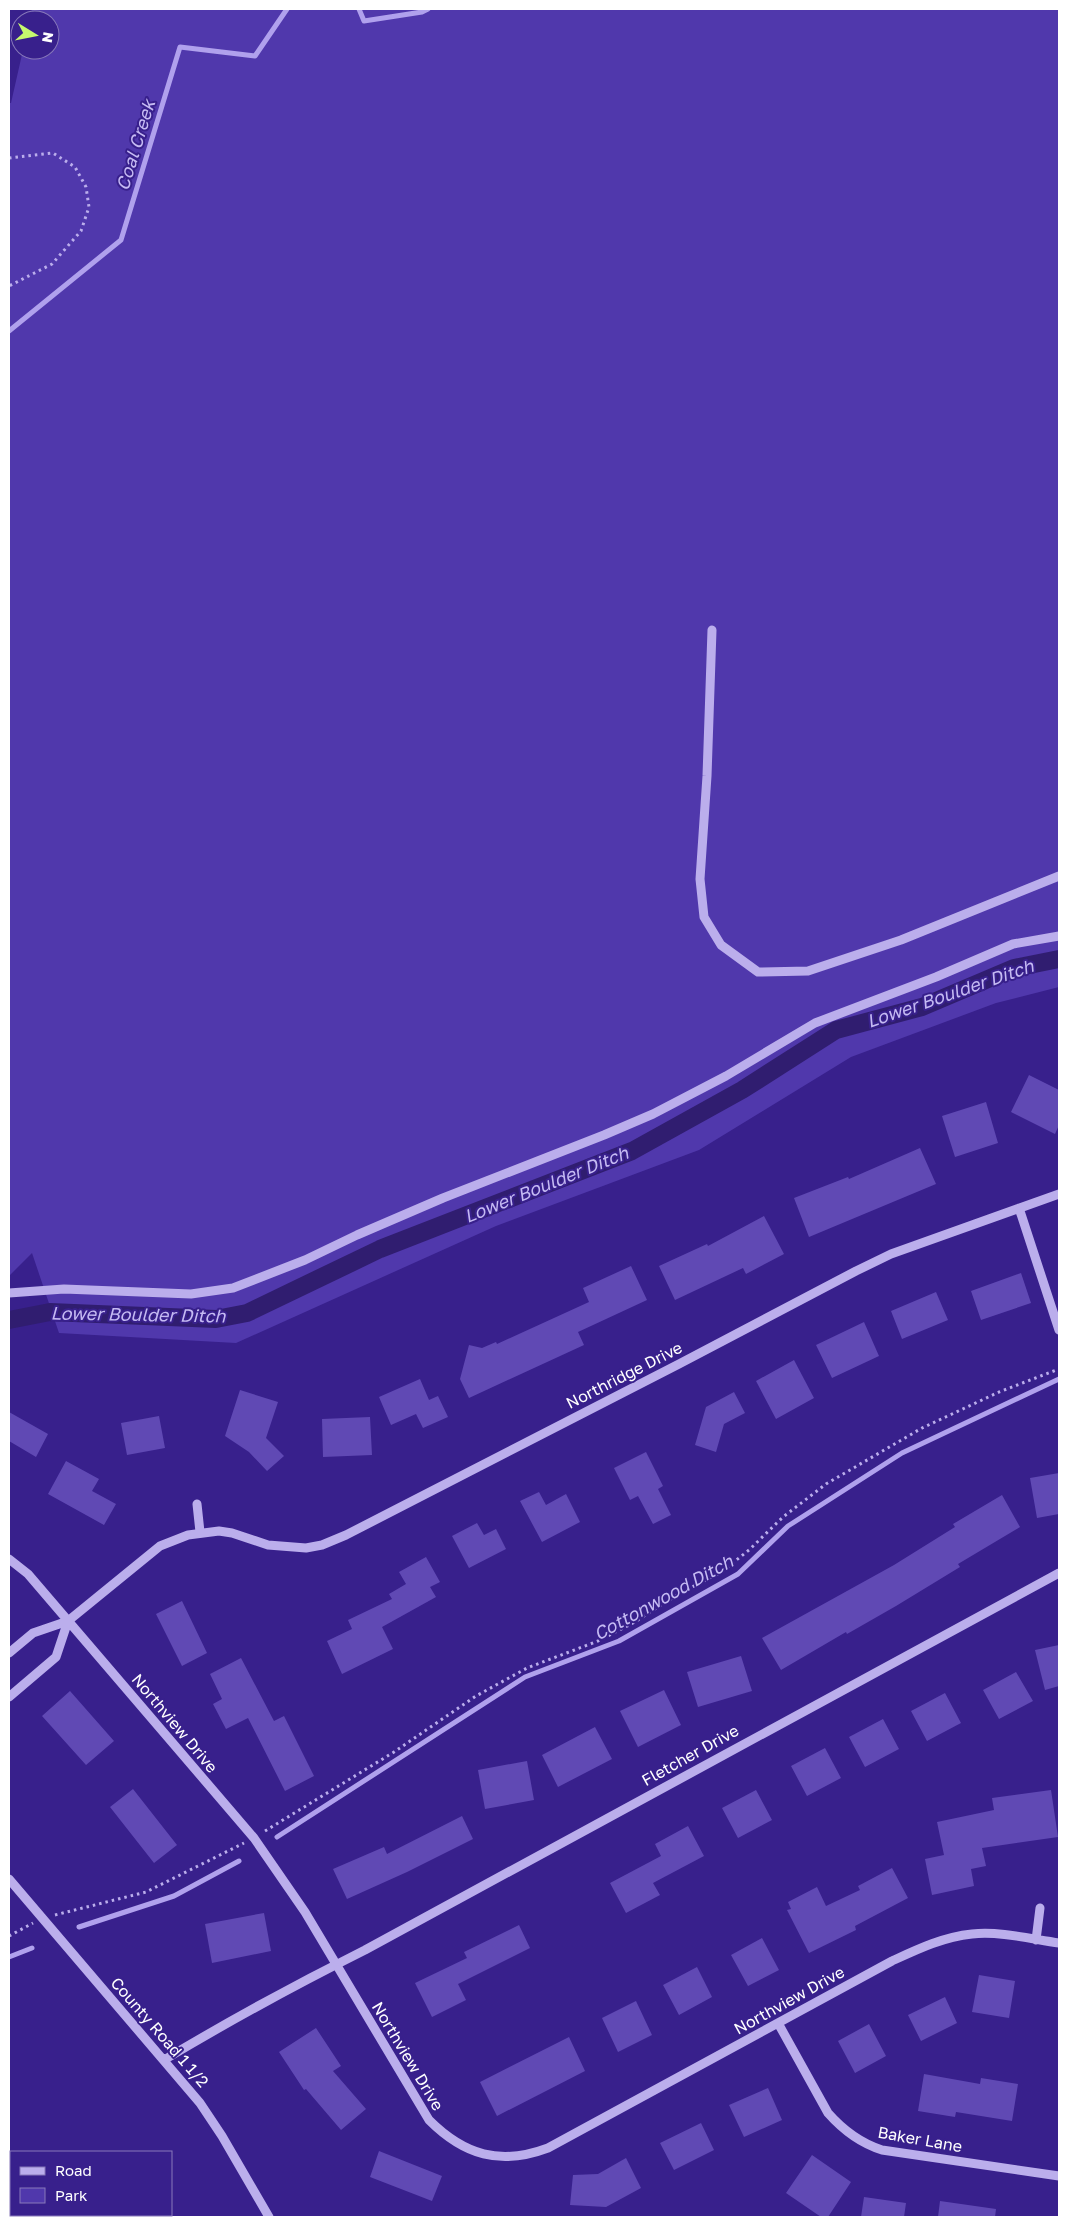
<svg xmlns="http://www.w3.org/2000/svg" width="1068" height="2226" viewBox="0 0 1068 2226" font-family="'Golos Text',sans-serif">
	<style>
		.green { fill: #5038ac }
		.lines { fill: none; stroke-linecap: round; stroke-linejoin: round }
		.stream { stroke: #b0a1ed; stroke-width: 5 }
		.canal { stroke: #301d70; stroke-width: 18 }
		.building { fill: #6049b4 }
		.path { stroke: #bbaeec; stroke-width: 3; stroke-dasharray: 2.5 4; stroke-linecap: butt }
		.minor { stroke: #bbaeec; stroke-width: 9 }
		.labels { text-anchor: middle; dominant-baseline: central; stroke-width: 4; stroke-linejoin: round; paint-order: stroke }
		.street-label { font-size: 16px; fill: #fff; stroke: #38208c }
		.water-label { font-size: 18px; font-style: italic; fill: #c5baf3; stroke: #38208c }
	</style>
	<rect width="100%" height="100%" fill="#38208c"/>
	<!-- green -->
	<path class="green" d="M32,9H1059V987L996,1003L851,1057L699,1150L496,1226L236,1343L59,1333L32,1253L9,1276V103H11L23,50H50V20H30Z"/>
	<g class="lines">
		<!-- stream -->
		<path class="stream" d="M359,9L364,21L422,12L428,9
			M9,331L121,240L180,47L255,56L287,9
			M277,1837L525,1677L619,1641L738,1574L788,1526L902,1453L1059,1379
			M79,1927L174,1896L239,1861
			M9,1957L32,1948"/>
		<!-- canal -->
		<path class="canal" d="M9,1320L50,1312L216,1319L247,1313L380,1249L632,1151L742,1090L836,1030L922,1007L1014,968L1059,959"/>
	</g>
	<!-- building -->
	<path class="building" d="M1029,1075L1059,1090V1125L1055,1134L1011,1112Z
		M986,1102L998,1143L955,1157L942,1116Z
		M920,1148L936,1184L809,1237L794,1198L848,1177L849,1179Z
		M764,1216L784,1254L746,1274L743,1268L675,1300L659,1266L707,1244L708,1246Z
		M631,1266L647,1300L578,1332L584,1345L469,1398L460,1379L469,1345L482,1348L496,1342L497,1344L589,1302L583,1288Z
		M1021,1273L1031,1303L981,1320L971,1291Z
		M936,1292L948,1320L902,1339L891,1311Z
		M864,1322L879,1356L832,1378L816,1345Z
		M794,1360L814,1398L776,1419L756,1381Z
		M420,1379L429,1400L438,1396L448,1417L423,1428L416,1414L391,1425L379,1397Z
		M240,1390L278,1402L266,1438L284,1456L267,1471L249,1452L225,1436Z
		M734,1392L745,1413L724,1424L716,1452L695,1445L706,1407Z
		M9,1412L48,1434L36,1457L9,1441Z
		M159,1416L165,1448L127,1455L121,1423Z
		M370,1417L372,1455L323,1457L322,1419Z
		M646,1452L663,1486L658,1489L671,1515L653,1524L638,1496L630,1500L614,1468Z
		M66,1461L99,1479L92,1491L116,1504L104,1525L48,1494Z
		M1059,1473V1514L1037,1518L1030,1478Z
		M539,1492L546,1505L566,1494L580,1522L542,1542L520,1501Z
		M1002,1495L1020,1527L958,1564L960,1567L896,1606L847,1634L846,1632L781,1670L762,1638L894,1565L955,1527L953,1524Z
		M477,1523L484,1535L496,1529L506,1549L469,1568L452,1536Z
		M426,1557L440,1582L430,1587L436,1597L382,1627L393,1649L342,1674L327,1641L352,1629L348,1620L392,1599L389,1594L406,1584L399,1572Z
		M182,1601L207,1653L182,1666L156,1614Z
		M1059,1645V1686L1045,1690L1035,1650Z
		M741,1656L752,1691L698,1707L687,1672Z
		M241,1658L274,1721L284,1716L314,1776L285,1791L248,1718L226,1729L213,1704L222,1699L210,1674Z
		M1016,1672L1033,1701L999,1719L983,1690Z
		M664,1690L681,1725L638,1747L620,1711Z
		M70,1691L114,1741L86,1765L42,1716Z
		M945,1693L961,1723L927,1741L911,1711Z
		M883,1719L899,1749L865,1767L849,1737Z
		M595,1727L612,1759L558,1787L542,1755Z
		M825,1748L841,1778L807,1796L791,1766Z
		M527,1761L534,1800L485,1809L478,1770Z
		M133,1789L177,1845L154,1863L110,1807Z
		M756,1790L772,1820L738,1838L722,1808Z
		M1051,1790L1058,1837L982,1848L986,1866L971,1869L974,1886L932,1895L925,1859L944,1855L937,1822L994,1810L992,1798Z
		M462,1816L473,1839L407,1872L347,1899L333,1869L384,1847L387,1854Z
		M688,1826L704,1856L653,1883L660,1895L626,1913L610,1883L661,1856L655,1844Z
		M892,1868L908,1898L855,1926L856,1930L809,1953L787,1910L791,1909L788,1902L817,1887L826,1906L860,1890L858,1886Z
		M264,1913L271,1951L212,1963L205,1924Z
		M519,1925L530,1948L458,1984L466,2000L432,2017L415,1983L467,1958L464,1952Z
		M762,1938L779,1970L748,1986L731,1955Z
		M697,1967L712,1997L679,2015L663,1985Z
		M979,1975L1015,1981L1009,2018L972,2012Z
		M945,1997L957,2023L921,2041L908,2015Z
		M636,2001L652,2035L618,2052L602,2018Z
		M869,2024L886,2056L855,2073L838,2041Z
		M316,2028L341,2066L333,2071L366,2109L341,2130L306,2089L304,2090L279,2052Z
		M569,2037L585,2071L497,2116L480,2082Z
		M924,2074L980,2084L981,2078L1018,2084L1012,2121L956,2112L955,2117L918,2111Z
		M768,2088L782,2120L744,2137L729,2105Z
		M701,2123L714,2150L674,2170L660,2143Z
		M379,2151L442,2176L432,2201L370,2177Z
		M812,2155L851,2182L828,2217H821L786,2193Z
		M626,2158L641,2188L606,2207L570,2205L573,2175L598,2174Z
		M864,2197L906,2203L904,2217H861Z
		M940,2201L996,2209L995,2217H938Z"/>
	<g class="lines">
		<!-- path -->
		<path class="path" d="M9,158L53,153L75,167L86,187L89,207L81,231L52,264L9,286
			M265,1831L394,1752L476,1696L527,1668L598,1641L633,1623L682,1592L720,1573L749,1550L783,1517L826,1484L922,1428L999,1392L1059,1369
			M55,1915L146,1892L244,1843
			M9,1936L33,1923"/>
		<!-- minor -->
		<path class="minor" d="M712,630L707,776L700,879L704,917L721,945L758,972L808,971L901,940L1059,876
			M1019,1208L1059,1330
			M9,1293L64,1289L191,1294L233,1288L305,1260L357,1235L443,1198L604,1135L653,1114L726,1076L815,1023L936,977L1013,944L1059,936
			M197,1504L200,1532
			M9,1559L28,1574L254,1838L305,1912L429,2120C464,2155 500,2166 548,2148L892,1961C918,1949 943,1937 972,1934C1000,1931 1031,1939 1059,1943
			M9,1653L33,1633L68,1621L160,1546L188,1535L219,1531L232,1533L268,1545L306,1548L322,1545L346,1535L679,1364L856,1271L891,1254L1059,1194
			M9,1697L56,1657L68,1621
			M9,1879L200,2103L222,2136L269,2217
			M1036,1940L1040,1908
			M778,2023L828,2113C843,2130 860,2143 882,2150L1059,2176
			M164,2060C229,2021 297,1984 365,1950L1059,1573"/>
	</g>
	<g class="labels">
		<!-- street labels -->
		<g class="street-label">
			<text transform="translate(624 1375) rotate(-27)">Northridge Drive</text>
			<text transform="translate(175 1723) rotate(50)">Northview Drive</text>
			<text transform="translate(690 1755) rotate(-29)">Fletcher Drive</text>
			<text transform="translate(789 2000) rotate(-29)">Northview Drive</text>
			<text transform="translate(160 2032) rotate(49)">County Road 1 1/2</text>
			<text transform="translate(408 2056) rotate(59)">Northview Drive</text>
			<text transform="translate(920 2139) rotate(10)">Baker Lane</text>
		</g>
		<!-- water labels -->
		<g class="water-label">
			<text transform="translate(135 145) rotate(-73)">Coal Creek</text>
			<text transform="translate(950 993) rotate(-19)">Lower Boulder Ditch</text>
			<text transform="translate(546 1184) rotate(-22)">Lower Boulder Ditch</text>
			<text transform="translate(138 1314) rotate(1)">Lower Boulder Ditch</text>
			<text transform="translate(663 1597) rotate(-29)">Cottonwood Ditch</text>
		</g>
	</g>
	<!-- border -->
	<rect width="1068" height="2226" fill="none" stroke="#ffffff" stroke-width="20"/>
	<!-- legend -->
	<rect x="10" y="2151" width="162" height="65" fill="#38208c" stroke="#8879ba"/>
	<rect x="20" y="2167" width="25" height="8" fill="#bbaeec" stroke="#8879ba"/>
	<text x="55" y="2176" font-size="15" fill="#ffffff">Road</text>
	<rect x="20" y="2188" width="25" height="15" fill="#5038ac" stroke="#8879ba"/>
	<text x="55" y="2201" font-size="15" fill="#ffffff">Park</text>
	<!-- north arrow -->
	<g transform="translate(35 35) rotate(100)"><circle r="24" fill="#38208c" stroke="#8879ba"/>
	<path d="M0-4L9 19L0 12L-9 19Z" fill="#c6f96e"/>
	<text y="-8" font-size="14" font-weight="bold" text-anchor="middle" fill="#ffffff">N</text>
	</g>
</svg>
